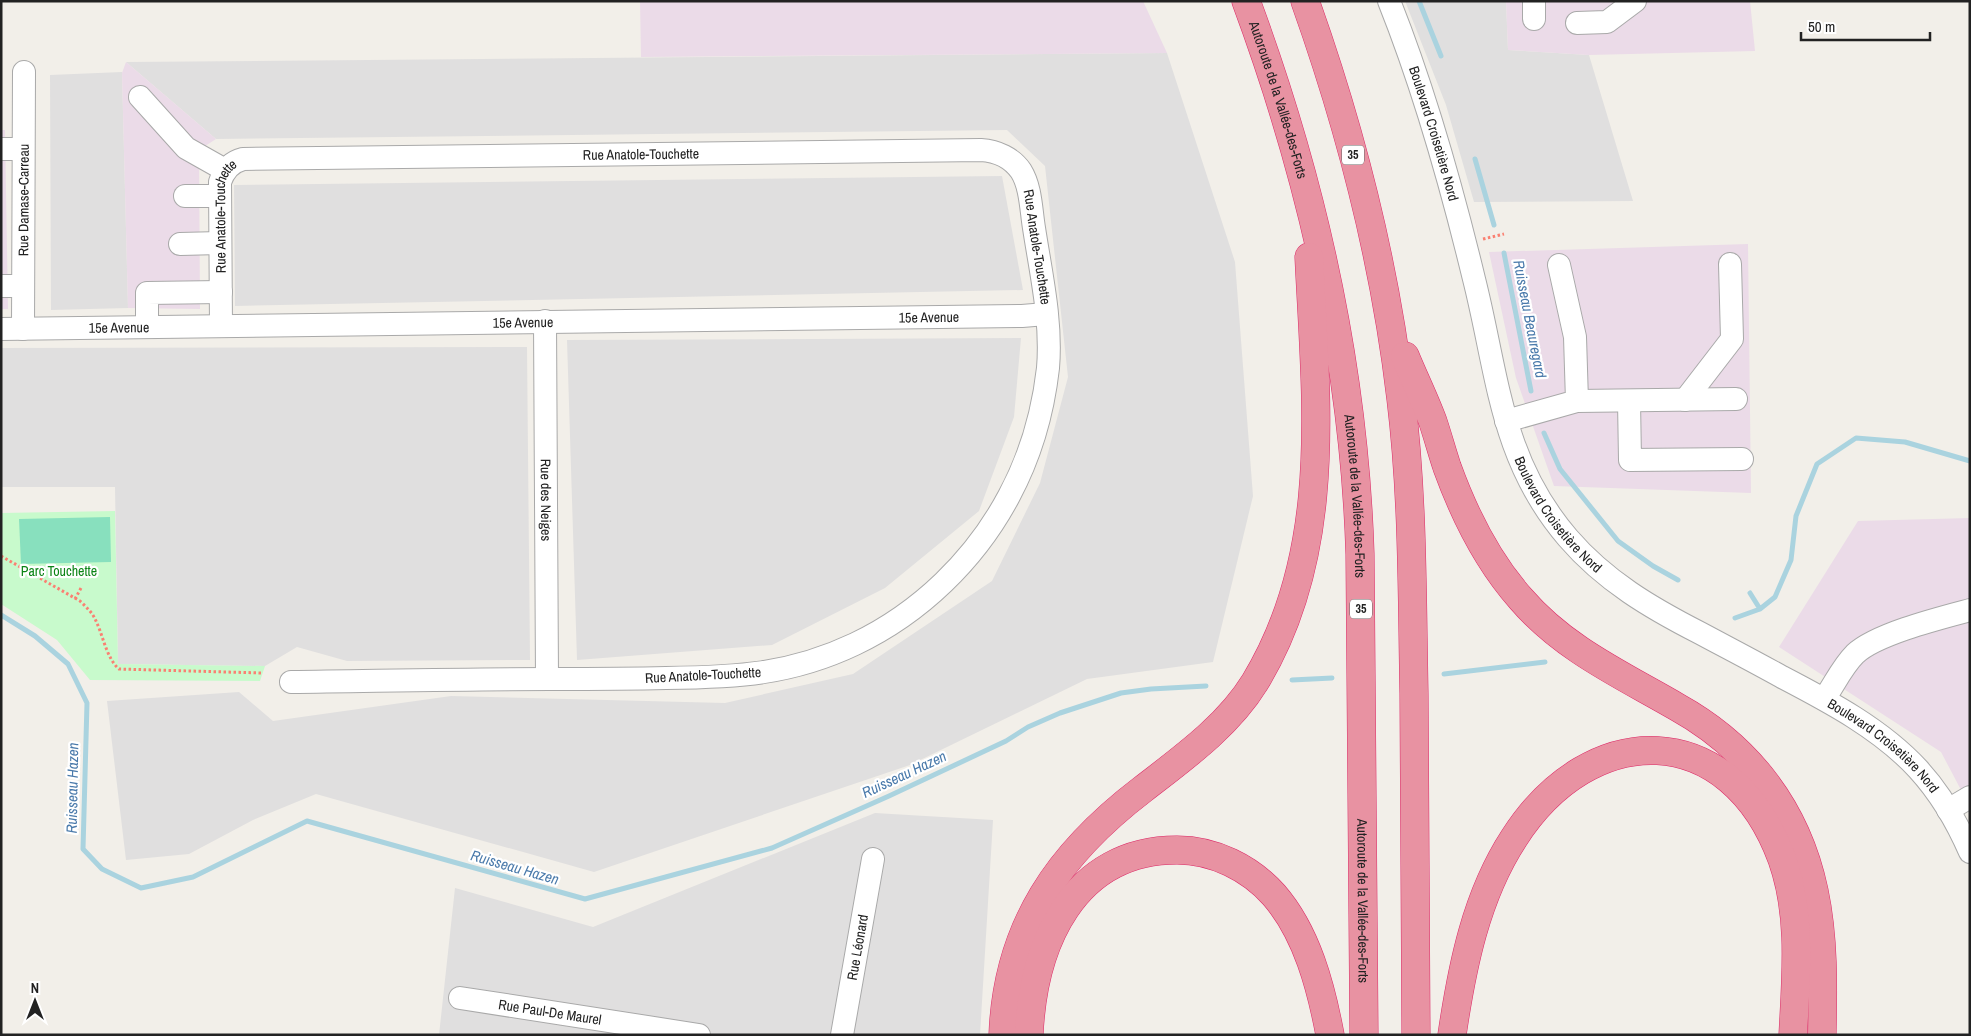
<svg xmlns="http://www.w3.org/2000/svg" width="1971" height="1036" viewBox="0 0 1971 1036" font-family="'Archivo Narrow',sans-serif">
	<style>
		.residential { fill: #e0dfdf }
		.industrial { fill: #ebdbe8 }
		.park { fill: #c8facc }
		.pitch { fill: #88e0be }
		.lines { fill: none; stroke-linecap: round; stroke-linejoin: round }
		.stream { stroke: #aad3df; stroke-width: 5 }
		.minor-casing { stroke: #a9a9a9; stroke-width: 24 }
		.highway-casing { stroke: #dc2a67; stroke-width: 29 }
		.path { stroke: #fa8072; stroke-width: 3; stroke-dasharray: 2.5 2.5; stroke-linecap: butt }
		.minor { stroke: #fff; stroke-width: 22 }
		.highway { stroke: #e892a2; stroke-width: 28 }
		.labels { text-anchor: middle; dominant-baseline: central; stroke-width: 4.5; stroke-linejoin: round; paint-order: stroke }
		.shield { fill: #fff; stroke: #646464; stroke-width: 1 }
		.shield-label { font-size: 12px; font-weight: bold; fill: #222 }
		.street-label { font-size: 14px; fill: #222; stroke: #fff }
		.park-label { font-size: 14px; fill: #0c8416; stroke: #fff }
		.water-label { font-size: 15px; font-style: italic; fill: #4a7aab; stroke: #fff }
	</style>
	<rect width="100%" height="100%" fill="#f2efe9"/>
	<!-- residential -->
	<path class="residential" d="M1405,1H1506L1508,50L1589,55L1633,201L1474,202L1446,105Z
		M1167,53L1235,262L1253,496L1213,662L1087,679L910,765L594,872L316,794L253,820L189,854L126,860L107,701L239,692L273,721L451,696L725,703L853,674L992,581L1040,483L1068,377L1045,166L1007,130L216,139L126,62Z
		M122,72L128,308L51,310L50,75Z
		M1002,176L1023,290L235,306L234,185Z
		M1021,338L1014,417L979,511L885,588L772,645L577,660L567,340Z
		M527,347L530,660L347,661L297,647L265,666L118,664L115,487H1V348Z
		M875,813L993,820L980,1035H439L455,888L593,927Z"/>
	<!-- industrial -->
	<path class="industrial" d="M640,1H1143L1167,53L641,57Z
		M1506,1H1750L1755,51L1589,55L1508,50Z
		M126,62L216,139L199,150L200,309L128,308L122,73Z
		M1,130H5L8,309H1Z
		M1748,244L1751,493L1554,486L1516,378L1489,252Z
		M1970,518V807L1941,752L1779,647L1858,521Z"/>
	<!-- park -->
	<path class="park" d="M115,511L118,664L265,666L260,681L90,680L57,640L1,604V513Z"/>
	<!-- pitch -->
	<path class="pitch" d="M110,517L111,562L21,564L19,519Z"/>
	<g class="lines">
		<!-- stream -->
		<path class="stream" d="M1419,1L1441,56
			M1475,159L1494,225
			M1504,253L1531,391
			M1544,433L1560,469L1618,541L1653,566L1678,580
			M1750,593L1760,609
			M1,615L35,636L68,664L87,703L83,849L102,869L141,888L193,877L307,821L585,899L772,848L889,796L1006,741L1028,727L1060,713L1121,693L1151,689L1206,686
			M1735,618L1760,609L1775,597L1791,560L1796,516L1817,464L1856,438L1905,442L1970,461
			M1444,674L1545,662
			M1292,680L1332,678"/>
		<defs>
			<g id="minor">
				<path id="s1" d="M1389,1C1425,91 1451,184 1474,279C1498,374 1500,459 1568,538C1605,581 1651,608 1700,633C1728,648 1755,662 1782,677C1830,702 1881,729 1918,769C1940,793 1957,822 1970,852"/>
				<path d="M1534,1V19"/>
				<path d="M1577,23L1607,22L1635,1"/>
				<path d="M140,97L186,148L225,170"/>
				<path d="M1,149H23"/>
				<path d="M185,196H220"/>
				<path d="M180,244L220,243"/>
				<path d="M1,286H23"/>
				<path id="s2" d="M545,321L547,679"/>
				<path id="s3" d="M221,326L220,182C224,170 231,162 243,159L981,150C997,151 1012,158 1021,171C1031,187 1031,210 1034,228C1041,274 1052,321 1048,368C1043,412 1030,457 1009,496C975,560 920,613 855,644C790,675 736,677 666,678C627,679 588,679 549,679C463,679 377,681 291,682"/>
				<path d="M147,327V293L221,292"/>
				<path id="s4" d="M1,329L1022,316L1046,314"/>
				<path id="s5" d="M23,329L24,72"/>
				<path d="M1685,400L1732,339L1730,264"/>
				<path d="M1577,401L1736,399"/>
				<path d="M1629,401L1630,460L1742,459"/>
				<path d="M1506,421L1577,401L1575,337L1559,265"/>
				<path d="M1824,699C1834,685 1842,667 1855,654C1876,634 1940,618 1970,610"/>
				<path d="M1948,810L1970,797"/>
				<path id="s6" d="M460,998L699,1035"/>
				<path id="s7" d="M842,1035L873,859"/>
			</g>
			<g id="highway">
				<path id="s8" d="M1246,1C1312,179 1354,364 1360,554L1364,1035"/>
				<path d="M1305,1C1351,130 1385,263 1401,399C1413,497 1412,595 1414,693C1415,807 1416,921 1416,1035"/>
				<path d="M1405,356C1414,378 1425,400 1433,422C1438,437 1442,452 1447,467C1464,514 1488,562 1521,599C1564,649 1622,675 1677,707C1749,747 1797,810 1814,891C1824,938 1823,987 1822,1035"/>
				<path d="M1003,1035C1007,926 1059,853 1143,789C1183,758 1228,726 1255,682C1334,552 1316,402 1309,257"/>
				<path d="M1029,1035C1033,944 1073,850 1177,850C1214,850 1250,868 1274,895C1307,933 1321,987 1330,1035"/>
				<path d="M1452,1035C1462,967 1476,896 1514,838C1591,718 1730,718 1782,859C1802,915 1796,976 1793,1035"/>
			</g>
		</defs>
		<!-- minor casing -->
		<use href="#minor" class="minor-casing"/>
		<!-- highway casing -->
		<use href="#highway" class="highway-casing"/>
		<!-- path -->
		<path class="path" d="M1483,239L1504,234
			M1,556L80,601C86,607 92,612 95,619C103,634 106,658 119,669L262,673
			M75,599L81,588"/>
		<!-- minor -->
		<use href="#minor" class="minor"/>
		<!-- highway -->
		<use href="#highway" class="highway"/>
	</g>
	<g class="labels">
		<!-- shield labels -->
		<g class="shield">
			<rect x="1342" y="145.5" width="22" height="19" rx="4"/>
			<rect x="1350" y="599.5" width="22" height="19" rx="4"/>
		</g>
		<g class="shield-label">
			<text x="1353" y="155">35</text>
			<text x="1361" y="609">35</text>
		</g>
		<!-- street labels -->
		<g class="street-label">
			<text stroke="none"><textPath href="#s8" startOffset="104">Autoroute de la Vallée-des-Forts</textPath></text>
			<text stroke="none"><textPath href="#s1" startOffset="140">Boulevard Croisetière Nord</textPath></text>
			<text stroke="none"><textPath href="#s3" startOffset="576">Rue Anatole-Touchette</textPath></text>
			<text stroke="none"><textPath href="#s5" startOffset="129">Rue Damase-Carreau</textPath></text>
			<text stroke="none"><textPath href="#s3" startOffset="111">Rue Anatole-Touchette</textPath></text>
			<text stroke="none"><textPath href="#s3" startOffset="1041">Rue Anatole-Touchette</textPath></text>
			<text stroke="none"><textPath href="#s4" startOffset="928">15e Avenue</textPath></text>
			<text stroke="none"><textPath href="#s4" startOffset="522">15e Avenue</textPath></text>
			<text stroke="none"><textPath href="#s4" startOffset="118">15e Avenue</textPath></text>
			<text stroke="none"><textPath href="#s8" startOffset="509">Autoroute de la Vallée-des-Forts</textPath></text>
			<text stroke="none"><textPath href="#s2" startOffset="179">Rue des Neiges</textPath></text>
			<text stroke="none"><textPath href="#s1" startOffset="545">Boulevard Croisetière Nord</textPath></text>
			<text transform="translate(703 675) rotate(-3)">Rue Anatole-Touchette</text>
			<text stroke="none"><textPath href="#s1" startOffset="950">Boulevard Croisetière Nord</textPath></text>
			<text stroke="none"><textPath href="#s8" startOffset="914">Autoroute de la Vallée-des-Forts</textPath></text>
			<text stroke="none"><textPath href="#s7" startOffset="89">Rue Léonard</textPath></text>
			<text stroke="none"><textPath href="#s6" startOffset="91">Rue Paul-De Maurel</textPath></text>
		</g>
		<!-- park labels -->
		<g class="park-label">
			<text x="59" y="571">Parc Touchette</text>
		</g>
		<!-- water labels -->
		<g class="water-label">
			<text transform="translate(1530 319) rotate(79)">Ruisseau Beauregard</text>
			<text transform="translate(904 774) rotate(-25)">Ruisseau Hazen</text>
			<text transform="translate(72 788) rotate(-89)">Ruisseau Hazen</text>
			<text transform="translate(515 867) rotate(16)">Ruisseau Hazen</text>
		</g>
	</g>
	<!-- border -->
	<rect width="1971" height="1036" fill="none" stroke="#222222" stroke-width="5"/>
	<!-- north arrow -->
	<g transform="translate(35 1001)" stroke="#ffffff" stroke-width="4" paint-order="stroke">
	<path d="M0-4L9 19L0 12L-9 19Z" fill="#222222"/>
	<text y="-8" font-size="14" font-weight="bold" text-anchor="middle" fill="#222222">N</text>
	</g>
	<!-- scale -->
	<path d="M1801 32v8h129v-8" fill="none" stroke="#222222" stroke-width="2.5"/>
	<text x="1808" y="32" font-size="15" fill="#222222" stroke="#ffffff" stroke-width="4" paint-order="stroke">50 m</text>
</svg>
